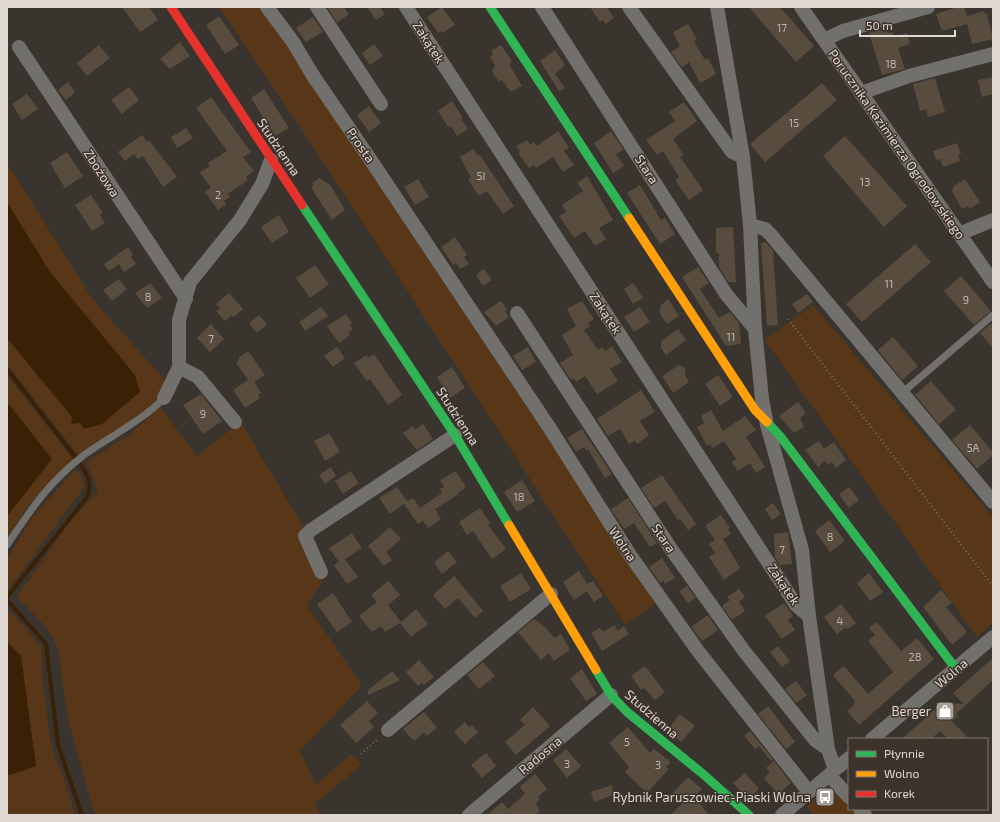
<svg xmlns="http://www.w3.org/2000/svg" width="1000" height="822" viewBox="0 0 1000 822" font-family="'Exo 2',sans-serif">
	<style>
		.green { fill: #573718 }
		.water { fill: #3a2004 }
		.lines { fill: none; stroke-linecap: round; stroke-linejoin: round }
		.stream { stroke: #3a2004; stroke-width: 4 }
		.building { fill: #584c3e }
		.path { stroke: #6d6a67; stroke-width: 2.5; stroke-dasharray: 1 3; stroke-linecap: butt }
		.lane { stroke: #72706d; stroke-width: 7 }
		.street { stroke: #72706d; stroke-width: 14 }
		.fast { stroke: #30b455; stroke-width: 9 }
		.slow { stroke: #ff9f0a; stroke-width: 9 }
		.jam { stroke: #e5322d; stroke-width: 9 }
		.labels { text-anchor: middle; dominant-baseline: central; stroke-width: 3; stroke-linejoin: round; paint-order: stroke }
		.number-label { font-size: 11px; fill: #bdb5ae }
		.street-label { font-size: 13px; fill: #dfd8d3; stroke: #3e332a }
		.poi-label { font-size: 13px; fill: #dfd8d3; stroke: #3e332a; text-anchor: end }
	</style>
	<rect width="100%" height="100%" fill="#3a342e"/>
	<!-- green -->
	<path class="green" d="M219,7H263L659,601L625,625L305,134Z
		M7,163L93,300L165,380L162,395L147,410L79,456L7,364Z
		M813,305L993,517V622L977,637L765,340Z
		M7,375L74,460L29,504L7,538Z
		M160,407L197,456L234,427L242,424L302,524L306,548L323,580L307,605L362,686L300,751L316,785L351,754L361,765L315,804L321,815H95L68,720L58,650C50,628 33,613 17,597L68,524L98,491L86,462L129,435Z
		M75,470L81,475L85,486L7,591V560L32,517Z
		M7,608L41,646L43,680L50,738L56,760L64,778L75,815H7Z
		M837,791L849,805V809H853L858,815H813L807,806L814,800L819,807Z"/>
	<!-- water -->
	<path class="water" d="M7,202L50,272L135,375L140,392L102,424L84,429L80,423L71,424L72,417L7,338Z
		M7,402L52,459L9,514L7,511Z
		M7,642L21,656L36,766L7,776Z"/>
	<g class="lines">
		<!-- stream -->
		<path class="stream" d="M7,369L75,457
			M7,597L87,497C93,485 87,475 81,465
			M7,600L46,644L58,745L82,815"/>
	</g>
	<!-- building -->
	<path class="building" d="M122,7H149L158,20L140,32Z
		M327,7H344L349,14L337,23Z
		M367,7H380L385,14L376,20Z
		M442,7L455,25L443,33L442,31L438,33L427,17Z
		M590,7H607L614,18L606,24L603,20L600,22Z
		M749,7H780L814,46L796,62Z
		M958,7H964L967,16L984,11L985,14L987,13L993,39L972,44L967,24L942,31L936,14Z
		M219,16L239,45L225,54L206,25Z
		M313,17L323,32L306,42L296,28Z
		M688,24L697,39L694,41L705,60L708,58L716,74L700,83L689,62L683,67L681,66L671,52L680,46L673,32Z
		M886,28L888,33L892,32L894,37L907,33L910,44L898,48L905,69L882,75L869,33Z
		M180,42L190,56L170,69L160,59Z
		M374,44L383,56L370,65L362,53Z
		M99,45L110,58L87,76L77,63Z
		M501,45L512,61L509,64L522,86L511,92L502,80L499,82L492,71L495,66L490,57L493,54L491,51Z
		M555,50L565,65L555,74L565,88L559,91L540,61Z
		M993,77V94L982,97L978,80Z
		M935,78L945,112L928,117L926,109L920,111L913,84Z
		M68,82L75,92L66,100L58,90Z
		M822,83L837,100L765,162L750,144Z
		M129,87L139,100L122,114L111,100Z
		M264,89L289,128L275,136L251,98Z
		M27,94L38,109L22,120L12,104Z
		M211,97L251,152L243,157L254,171L246,177L248,180L228,194L230,197L224,201L226,205L218,210L205,192L211,188L200,172L210,166L208,163L227,151L196,108Z
		M452,101L463,118L461,119L468,129L457,136L451,126L449,128L438,111Z
		M684,102L697,121L673,139L684,155L680,157L703,190L689,200L675,180L679,177L663,151L657,155L646,140L675,121L669,112Z
		M369,106L381,123L369,132L357,115Z
		M186,128L193,138L177,148L171,137Z
		M558,131L569,148L564,151L574,165L563,172L553,157L536,168L534,165L529,168L518,153L520,152L516,146L527,140L530,145L534,142L537,146Z
		M611,131L622,147L623,150L616,154L624,166L613,173L594,143Z
		M142,135L147,142L149,140L177,177L163,187L143,156L138,159L134,154L125,161L118,152Z
		M845,136L907,206L884,227L823,156Z
		M957,143L961,154L958,155L960,161L943,167L940,159L936,160L933,151Z
		M473,149L478,156L480,155L514,206L503,214L487,191L479,196L468,180L471,178L460,157Z
		M67,152L83,176L65,188L50,163Z
		M587,176L613,220L599,228L606,239L595,246L585,231L574,238L559,216L566,212L562,205L583,191L577,183Z
		M320,178L331,186L345,210L332,220L312,189L313,182Z
		M418,179L429,197L415,205L404,187Z
		M965,179L980,202L970,209L968,206L962,209L952,191L954,186Z
		M640,185L661,220L665,218L675,234L660,244L627,193Z
		M91,195L103,213L100,215L105,223L92,231L75,205Z
		M279,215L289,232L272,243L261,227Z
		M733,227L736,282H728L719,267V253H716V228Z
		M455,237L467,255L464,257L469,264L460,269L456,263L453,265L441,247Z
		M766,242L773,251L778,325L767,326L761,243Z
		M915,244L931,262L862,322L846,304Z
		M128,247L133,255L131,257L136,264L124,272L119,264L109,271L104,264Z
		M315,265L329,284L310,298L296,278Z
		M698,267L709,283L700,289L719,318L730,312L739,323L741,344L726,346L682,277Z
		M484,269L492,280L483,286L476,275Z
		M961,276L991,311L974,325L944,291Z
		M119,279L127,289L112,301L103,290Z
		M150,283L162,298L147,308L135,293Z
		M633,283L643,298L633,304L624,289Z
		M229,293L243,309L233,318L232,315L225,321L216,311L220,308L216,304Z
		M807,294L813,302L798,313L792,304Z
		M668,299L679,316L667,324L660,314V306Z
		M501,301L507,310L505,311L509,317L496,326L484,312Z
		M582,301L594,319L588,323L590,326L584,330L598,350L602,347L605,351L612,346L622,362L610,369L618,381L597,394L585,376L576,382L574,378L571,380L560,363L573,355L562,335L576,326L567,309Z
		M321,307L328,316L305,331L299,322Z
		M640,307L650,322L634,332L624,317Z
		M346,314L352,323L350,325L353,329L348,332L350,335L339,343L327,326Z
		M259,315L267,324L257,333L249,323Z
		M993,322V348L980,333Z
		M211,324L224,339L210,352L197,338Z
		M678,329L686,340L666,355L661,348V341Z
		M893,337L918,366L902,380L878,350Z
		M337,347L345,358L333,367L324,356Z
		M528,347L536,362L522,370L513,356Z
		M248,351L265,375L254,382L261,393L258,395L260,398L245,408L233,390L248,380L236,363L239,360L238,358Z
		M374,354L402,395L388,405L370,379L367,381L354,363L366,355L368,358Z
		M679,365L685,368V374L689,382L673,393L662,376Z
		M452,367L465,388L450,398L437,377Z
		M718,375L733,397L720,406L705,384Z
		M931,381L956,410L939,424L915,395Z
		M641,390L655,412L640,421L649,435L637,444L635,441L629,444L620,429L608,436L597,419Z
		M201,394L222,421L203,434L183,405Z
		M798,402L806,413L800,418L804,427L794,433L779,416Z
		M711,410L723,431L745,416L756,430L746,437L765,467L756,473L750,463L738,471L732,462L736,459L724,441L713,448L710,444L707,446L697,427L704,423L701,416Z
		M423,424L433,439L417,450L403,433L413,426L415,430Z
		M970,425L993,452V455L977,469L952,440Z
		M582,429L612,474L605,478L588,449L586,450L584,447L576,452L567,438Z
		M329,433L340,452L325,461L314,441Z
		M819,441L824,449L834,442L846,460L836,468L832,462L828,465L825,461L818,467L805,450Z
		M331,467L336,476L325,484L319,475Z
		M351,471L359,483L343,494L335,481Z
		M456,471L466,487L458,493L459,494L435,509L441,519L428,528L423,521L418,524L404,504L390,514L379,498L397,487L407,501L413,498L420,508L442,493L440,489L444,487L440,480Z
		M662,475L696,524L688,530L680,519L678,520L665,501L654,508L641,488Z
		M522,480L535,501L517,512L504,492Z
		M849,487L859,500L849,508L839,494Z
		M628,498L657,543L650,547L634,523L624,529L611,509Z
		M773,503L781,514L772,520L765,509Z
		M480,508L490,523L488,525L506,549L492,559L473,531L467,535L459,522Z
		M721,515L730,528L728,529L731,534L723,539L740,568L724,580L709,557L715,553L709,544L715,540L705,526Z
		M829,520L845,541L830,552L815,531Z
		M390,527L401,539L386,552L392,560L384,566L368,546Z
		M788,532L792,564L780,565L775,557L774,534Z
		M352,533L362,548L345,559L358,577L347,584L334,565L339,562L329,548Z
		M448,551L457,562L442,574L434,563Z
		M662,558L675,578L665,584L663,581L660,583L649,567Z
		M579,571L587,584L593,581L603,596L594,602L587,591L574,600L563,582Z
		M521,573L531,589L510,602L500,586Z
		M869,573L883,592L870,601L857,583Z
		M454,576L483,611L475,618L458,598L445,609L433,595Z
		M388,581L400,595L388,605L401,622L416,609L428,624L411,637L400,623L385,632L381,626L372,632L359,616L377,602L371,595Z
		M687,586L696,598L688,603L679,591Z
		M739,589L745,597L739,602L745,611L732,620L722,606L730,600L727,597Z
		M941,590L952,603L946,607L967,632L952,645L923,607Z
		M333,593L352,622L337,632L317,604Z
		M784,603L793,616L788,620L795,630L782,639L765,616Z
		M841,604L856,623L848,629L846,627L837,634L824,617Z
		M708,615L718,630L702,641L691,627Z
		M534,619L544,626L555,638L561,634L570,650L554,661L549,653L541,660L518,632Z
		M877,622L901,651L917,638L934,659L859,725L847,711L855,704L853,703L855,701L833,675L844,666L868,694L893,672L868,641L875,635L869,628Z
		M614,625L618,631L624,626L629,634L602,651L591,633L600,628L603,632Z
		M778,646L790,661L782,667L770,652Z
		M993,658V680L956,714L958,716L952,721L969,739H948L940,731L931,739H902L942,703L964,704L953,693Z
		M419,660L434,677L424,685L422,683L418,686L406,672Z
		M483,662L495,676L479,689L467,675Z
		M645,666L665,692L655,700L644,688L641,690L631,676Z
		M582,669L597,694L586,701L570,678Z
		M392,671L400,680L369,695L367,691Z
		M796,681L807,695L796,703L785,689Z
		M367,701L378,713L369,721L374,727L356,743L340,725Z
		M768,706L795,742L786,749L758,714Z
		M533,707L550,726L516,755L505,742L525,725L520,720Z
		M424,712L437,728L427,736L424,732L414,741L403,729Z
		M680,714L695,726L681,742L667,730Z
		M465,722L469,727L472,725L478,732L465,744L454,732Z
		M628,727L650,753L654,749L671,762L666,767L669,769L647,793L625,772L629,767L609,743Z
		M750,731L773,759L771,761L759,746L755,749L744,736Z
		M566,749L581,766L567,778L553,760Z
		M486,753L496,766L482,778L471,765Z
		M774,761L791,783L778,794L764,778L770,772L766,768Z
		M745,773L759,789L748,799L733,783Z
		M535,774L547,789L538,797L540,800L536,803L540,812L535,815H487L502,802L508,809L525,794L520,787Z
		M688,777L702,789L694,797L709,815H670L682,804L672,794Z
		M612,785L613,795L594,802L591,792Z"/>
	<g class="lines">
		<!-- path -->
		<path class="path" d="M788,319L993,586
			M361,754L379,738"/>
		<!-- lane -->
		<path class="lane" d="M902,393L993,315
			M7,545C32,508 48,483 84,455C110,436 141,422 164,398"/>
		<!-- street -->
		<path class="street" d="M267,7L293,42L312,74L374,165L549,427L630,555L698,651L809,792
			M317,7L381,104
			M406,7L796,605L809,616
			M542,7L726,294L755,329
			M629,7L732,152L743,157
			M717,7L743,157L750,225L755,329L762,399L767,425L802,550L809,616L828,749L835,770
			M801,7L993,282
			M824,40L843,31L928,7
			M19,47L186,299
			M861,93L909,76L993,54
			M750,225L765,229L771,235L993,502
			M959,234L993,220
			M517,313L671,549L744,651L815,740L828,749
			M179,367L198,377L235,422
			M164,398L179,367V320L190,282L240,220L262,184L271,160
			M321,572L305,536L311,530L455,435
			M388,730L551,594
			M872,739L993,637
			M829,775L849,797
			M860,809L865,815
			M469,815L611,695
			M782,815L849,758"/>
		<!-- fast -->
		<path class="fast" d="M490,7L629,218
			M302,205L455,435L509,525
			M767,422L780,436L956,669
			M596,670L611,695L627,712L703,774L749,815"/>
		<!-- slow -->
		<path class="slow" d="M629,218L755,410L767,422
			M509,525L596,670"/>
		<!-- jam -->
		<path class="jam" d="M171,7L302,205"/>
	</g>
	<!-- icons -->
	<defs>
		<symbol id="shop-square" viewBox="-11 -11 22 22"><rect x="-9" y="-9" width="18" height="18" rx="4" fill="#a59f99" stroke="#3e332a"/><path d="M-5-2.5h2.3a2.7 3.5 0 0 1 5.4 0H5L5.5 6h-11ZM-1.5-2.5h3a1.5 2.3 0 0 0-3 0Z" fill="#fff"/></symbol>
		<symbol id="bus-square" viewBox="-11 -11 22 22"><rect x="-9" y="-9" width="18" height="18" rx="4" fill="#a59f99" stroke="#3e332a"/><path d="M-5-6H5V4H4V6H2V4H-2V6H-4V4H-5ZM-3.5-4V0h7V-4ZM-3.5 1.2v1.5H-2V1.2ZM2 1.2v1.5H3.5V1.2Z" fill="#fff"/></symbol>
	</defs>
	<g fill-rule="evenodd">
		<use href="#shop-square" x="934" y="700" width="22" height="22"/>
		<use href="#bus-square" x="814" y="786" width="22" height="22"/>
	</g>
	<g class="labels">
		<!-- number labels -->
		<g class="number-label">
			<text x="782" y="27">17</text>
			<text x="891" y="63">18</text>
			<text x="794" y="122">15</text>
			<text x="481" y="175">5I</text>
			<text x="865" y="181">13</text>
			<text x="218" y="194">2</text>
			<text x="889" y="283">11</text>
			<text x="148" y="296">8</text>
			<text x="966" y="299">9</text>
			<text x="731" y="336">11</text>
			<text x="211" y="338">7</text>
			<text x="203" y="413">9</text>
			<text x="973" y="447">5A</text>
			<text x="519" y="496">18</text>
			<text x="830" y="536">8</text>
			<text x="782" y="549">7</text>
			<text x="840" y="620">4</text>
			<text x="915" y="656">28</text>
			<text x="627" y="741">5</text>
			<text x="567" y="763">3</text>
			<text x="658" y="764">3</text>
		</g>
		<!-- street labels -->
		<g class="street-label">
			<text transform="translate(429 42) rotate(57)">Zakątek</text>
			<text transform="translate(897 144) rotate(55)">Porucznika Kazimierza Ogrodowskiego</text>
			<text transform="translate(361 145) rotate(55)">Prosta</text>
			<text transform="translate(279 147) rotate(56)">Studzienna</text>
			<text transform="translate(647 169) rotate(57)">Stara</text>
			<text transform="translate(102 173) rotate(57)">Zbożowa</text>
			<text transform="translate(606 313) rotate(57)">Zakątek</text>
			<text transform="translate(458 416) rotate(57)">Studzienna</text>
			<text transform="translate(664 538) rotate(56)">Stara</text>
			<text transform="translate(623 544) rotate(56)">Wolna</text>
			<text transform="translate(784 584) rotate(56)">Zakątek</text>
			<text transform="translate(951 673) rotate(-40)">Wolna</text>
			<text transform="translate(652 714) rotate(41)">Studzienna</text>
			<text transform="translate(540 755) rotate(-40)">Radosna</text>
		</g>
		<!-- poi labels -->
		<g class="poi-label">
			<text x="931" y="711">Berger</text>
			<text x="811" y="797">Rybnik Paruszowiec-Piaski Wolna</text>
		</g>
	</g>
	<!-- border -->
	<rect width="1000" height="822" fill="none" stroke="#dfd8d3" stroke-width="16"/>
	<!-- legend -->
	<rect x="848" y="738" width="140" height="72" fill="#3e332a" stroke="#7e756e"/>
	<rect x="856" y="751" width="20" height="6" fill="#30b455" stroke="#7e756e"/>
	<text x="884" y="758" font-size="12" fill="#dfd8d3">Płynnie</text>
	<rect x="856" y="771" width="20" height="6" fill="#ff9f0a" stroke="#7e756e"/>
	<text x="884" y="778" font-size="12" fill="#dfd8d3">Wolno</text>
	<rect x="856" y="791" width="20" height="6" fill="#e5322d" stroke="#7e756e"/>
	<text x="884" y="798" font-size="12" fill="#dfd8d3">Korek</text>
	<!-- scale -->
	<path d="M860 30v6h95v-6" fill="none" stroke="#dfd8d3" stroke-width="2"/>
	<text x="866" y="30" font-size="12" fill="#dfd8d3" stroke="#3e332a" stroke-width="3" paint-order="stroke">50 m</text>
</svg>
